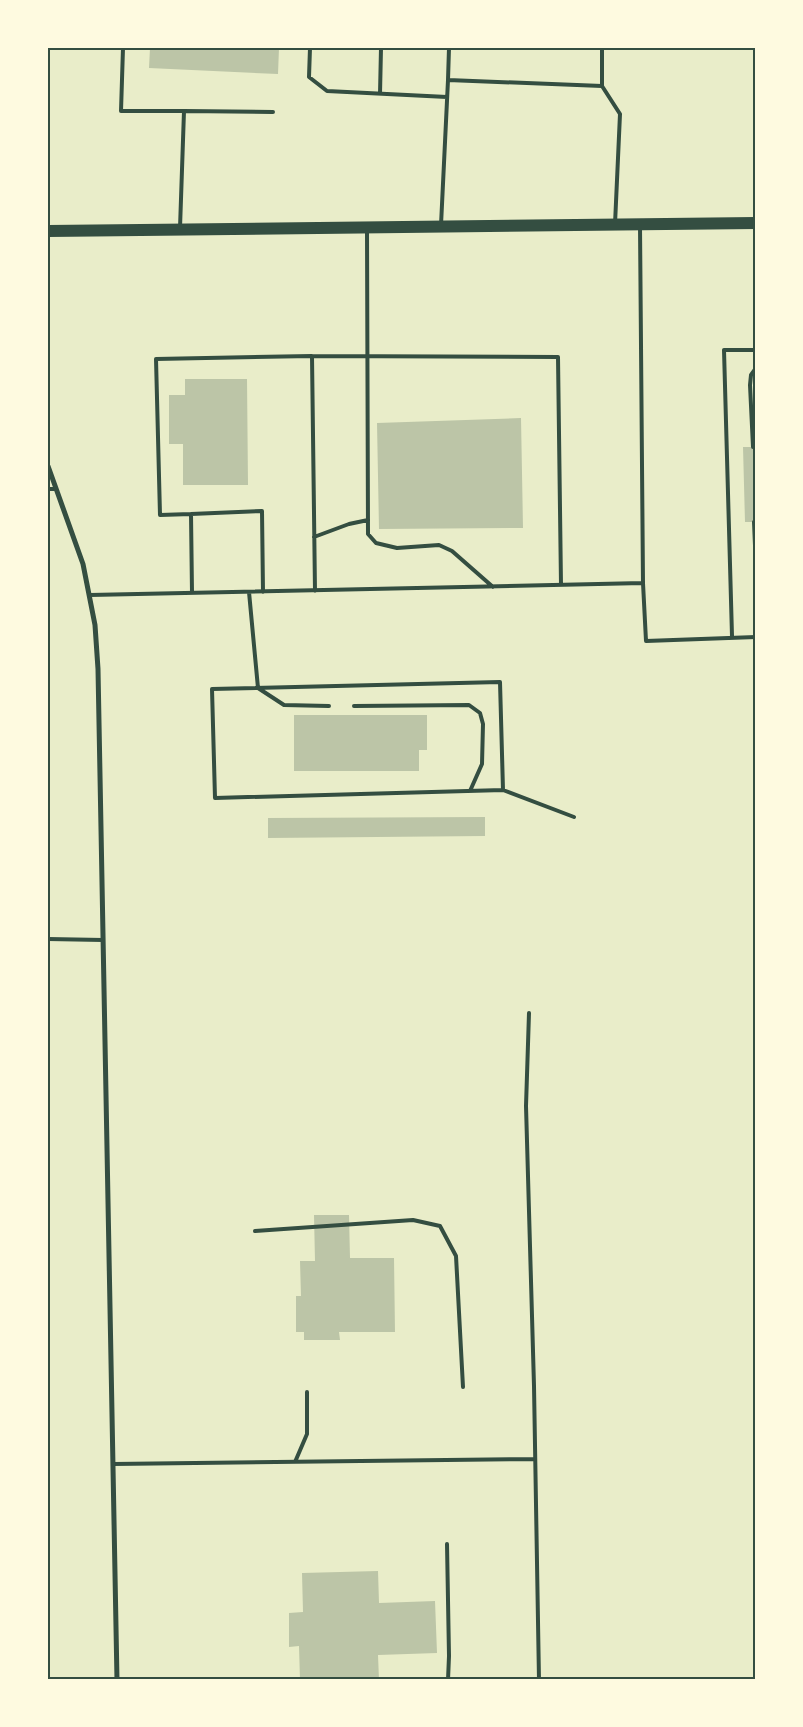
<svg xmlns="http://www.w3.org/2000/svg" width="803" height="1727" viewBox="0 0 803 1727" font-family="Poppins,sans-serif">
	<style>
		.building { fill: #bcc5a7 }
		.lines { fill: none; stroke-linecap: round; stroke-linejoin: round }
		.service { stroke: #344e41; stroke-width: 4 }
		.minor { stroke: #344e41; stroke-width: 5 }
		.primary { stroke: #344e41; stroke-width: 12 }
		.neatline { fill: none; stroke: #344e41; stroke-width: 2 }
	</style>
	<rect width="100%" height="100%" fill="#e9edc9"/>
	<!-- building -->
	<path class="building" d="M150,48H279L278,74L149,68Z
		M396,48H418L417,50L396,49Z
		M185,379H247L248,485H183V444H169V395H185Z
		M521,418L523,528L379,529L377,423Z
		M743,447H756V522H745Z
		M294,715H427V750H419V771H294Z
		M485,817V836L268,838V818Z
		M314,1215H349L350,1258H394L395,1332H339L340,1340H304V1332H296V1296H301L300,1261H315Z
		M378,1571L379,1603L435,1601L437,1653L378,1655L379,1680H300L299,1646L289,1647V1613L303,1612L302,1573Z"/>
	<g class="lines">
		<!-- service -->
		<path class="service" d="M123,48L121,111H184L180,228
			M310,48L309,77L327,91L447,97
			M448,80L449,48
			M602,86V48
			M380,94L381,48
			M184,111L273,112
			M441,225L448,80L602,86L620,114L615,224
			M640,226L643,583L646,641L756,637
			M367,231L368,534L376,543L397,548L439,545L452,551L493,587
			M753,447L750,385L751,375L756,368
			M48,489H56
			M191,514L262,511L263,592
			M754,522L756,569
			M314,537L349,524L368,520
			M315,591L312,356L558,357L561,585
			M249,592L258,688L284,705L329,706
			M192,593L191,514L160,515L156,359L312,356
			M90,595L643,583
			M732,636L724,350H756
			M354,706L469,705L480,713L483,724L482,764L470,791
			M503,790L500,682L212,689L215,798L503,790L574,817
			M48,939L103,940
			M529,1013L526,1106L534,1386L539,1680
			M255,1231L413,1220L440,1226L456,1256L463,1387
			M295,1462L307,1434V1392
			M113,1464L534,1459
			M447,1544L449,1656L448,1680"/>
		<!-- minor -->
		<path class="minor" d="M48,466L83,564L95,625L98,669L117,1680"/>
		<!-- primary -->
		<path class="primary" d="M48,231L756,223"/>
	</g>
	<!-- border -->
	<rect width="803" height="1727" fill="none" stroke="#fefae0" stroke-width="98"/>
	<rect x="49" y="49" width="705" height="1629" class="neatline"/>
</svg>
